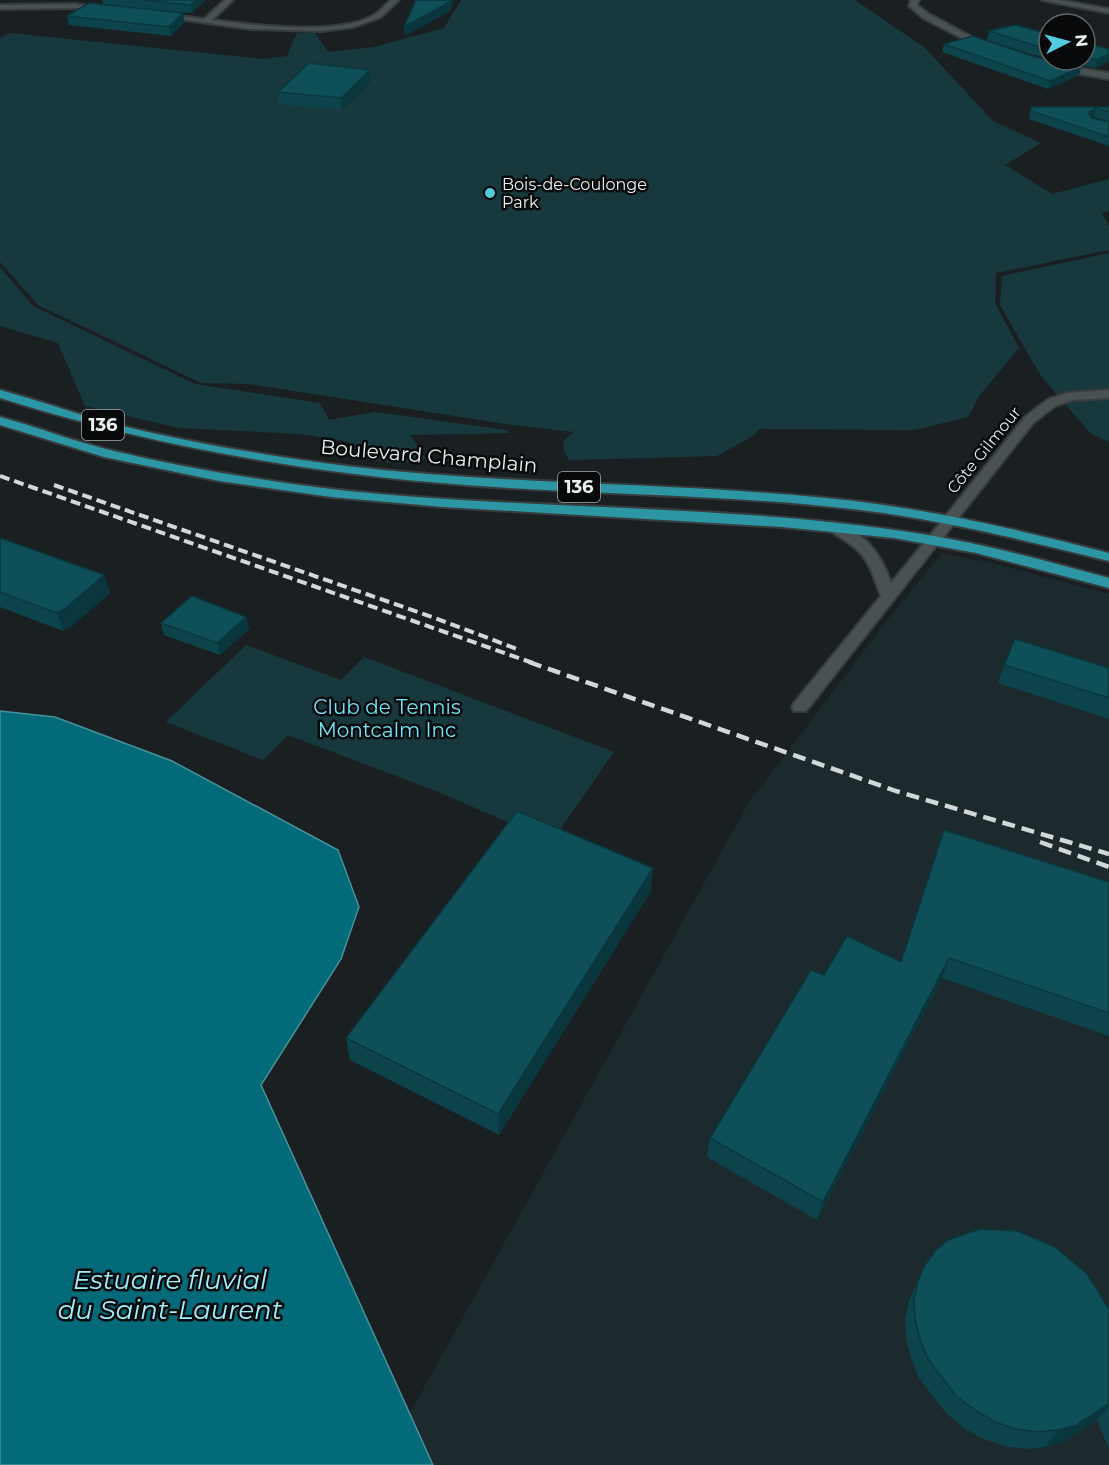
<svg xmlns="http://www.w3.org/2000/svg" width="1109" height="1465" viewBox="0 0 1109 1465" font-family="Montserrat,sans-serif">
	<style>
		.built { fill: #1c2a2d }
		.green { fill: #17393e }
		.water { fill: #026a78; stroke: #48929c; stroke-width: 1.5 }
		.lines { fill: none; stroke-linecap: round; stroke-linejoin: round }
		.minor-casing { stroke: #373c3d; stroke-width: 4 }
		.tertiary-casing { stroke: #373c3d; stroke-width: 4 }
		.primary-casing { stroke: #373c3d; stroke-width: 4 }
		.minor { fill: #495152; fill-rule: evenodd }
		.tertiary { fill: #495152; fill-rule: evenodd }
		.primary { fill: #2c96a4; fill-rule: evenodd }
		.rail-far1 { stroke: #d2d7d8; stroke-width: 4; stroke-dasharray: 10 5; stroke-linecap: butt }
		.rail { stroke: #d2d7d8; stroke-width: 4.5; stroke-dasharray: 13 7; stroke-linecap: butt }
		.wall { fill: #0d444c }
		.shaded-wall { fill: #0a373e }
		.building { fill: #0f4f58; stroke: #0a373e; stroke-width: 1.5 }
		.poi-dot { fill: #54cadd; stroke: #07090a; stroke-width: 2 }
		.labels { text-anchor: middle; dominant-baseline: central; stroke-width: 5; stroke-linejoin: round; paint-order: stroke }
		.far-poi-label { font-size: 16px; fill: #eaeff0; stroke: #07090a; text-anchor: start }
		.far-street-label { font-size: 16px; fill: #eaeff0; stroke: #07090a }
		.shield { fill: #07090a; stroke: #a6aaab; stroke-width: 1.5 }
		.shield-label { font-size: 18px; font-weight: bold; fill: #eaeff0 }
		.street-label { font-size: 20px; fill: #eaeff0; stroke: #07090a }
		.park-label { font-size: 20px; fill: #73e5f8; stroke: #07090a }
		.near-water-label { font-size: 26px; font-style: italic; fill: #a0f0fe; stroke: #07090a }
	</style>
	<rect width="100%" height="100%" fill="#1a2021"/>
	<!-- built -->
	<path class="built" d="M942,553L992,563L1109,594V1465H433L410,1413L748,804L886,622Z"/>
	<!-- green -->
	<path class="green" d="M461,0H855L925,48L993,121L1041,143L1005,165L1052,194L1109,179V211L1102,213L1109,226V250L996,273L995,303L1019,348L979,396L968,417L915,430L759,429L753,436L717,456L569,460L564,451L563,441L574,432L506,424L249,384L201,383L38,305L0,262V38L10,33L263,59L287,56L297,33H315L328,52L374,47L444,28Z
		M1109,253V442L1090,433L1041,376L1000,305L1002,276Z
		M0,267L33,306L195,384L320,403L329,420L375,412L506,430L511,433L410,435L426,459L401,464L370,460L376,455L345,441L300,434L179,428L85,406L58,343L0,326Z
		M246,645L341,680L364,657L614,752L552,841L436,791L288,735L263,760L166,722Z"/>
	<!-- water -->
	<path class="water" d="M0,711L55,717L172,761L338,850L359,907L341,959L261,1085L433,1465H0Z"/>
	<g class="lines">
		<defs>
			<path id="minor" d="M225,0H233L212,20C251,25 344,37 377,13C382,9 386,4 391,0H399L381,17L353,27L322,31L250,29L158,16L162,14L204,19Z
				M911,0H919L917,5L929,14L990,47L983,49L923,18L909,6Z
				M1042,0H1059L1109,9V13Z
				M75,4L108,9L104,11L75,8L0,9V5Z
				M1060,65L1109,73V79L1057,70V66Z
				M835,524C865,531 882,556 891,583L928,538L933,537L940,541L806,711H794L792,707L794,703L881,596C867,558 867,553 830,531L828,528L830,525Z"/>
			<path id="tertiary" d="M1109,390V398L1073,400L1055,406L1033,423L938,544H928L926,541L928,538L1025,417L1047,400L1067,393Z"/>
			<path id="primary" d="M0,390C38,400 76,414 114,424C190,443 269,456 347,466C506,485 667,482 826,498C922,507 1016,529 1109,553V561C1027,541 944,520 860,510C729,494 597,495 465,485C307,473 152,446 0,398Z
				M0,417C38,427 75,442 114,451C185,468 258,480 331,489C526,511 728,503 922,534C985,544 1047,561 1109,578V588L976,553L894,538L782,527L443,507L331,497L219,481L104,457L0,425Z"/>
		</defs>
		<!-- minor casing -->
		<use href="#minor" class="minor-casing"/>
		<!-- tertiary casing -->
		<use href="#tertiary" class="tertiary-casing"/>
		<!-- primary casing -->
		<use href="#primary" class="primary-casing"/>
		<!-- minor -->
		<use href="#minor" class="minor"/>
		<!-- tertiary -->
		<use href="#tertiary" class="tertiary"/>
		<!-- primary -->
		<use href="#primary" class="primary"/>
		<!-- rail-far1 -->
		<path class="rail-far1" d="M0,476L533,663
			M54,485L435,618L517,649"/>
		<!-- rail -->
		<path class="rail" d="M529,662L896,791L1109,854
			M1040,842L1109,867"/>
	</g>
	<!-- wall -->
	<path class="wall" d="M102,0H206L192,13L103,5Z
		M183,13L184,22L171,36L69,25L67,16Z
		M989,31L1049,34V58L1034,55L987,40Z
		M1085,43L1109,49L1095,68L1057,60H1085Z
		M944,44L1032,56L1081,67L1079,75L1048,89L942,52Z
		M370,70L371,82L342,110L279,104L278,92Z
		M1031,107H1109V121L1094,117L1092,118L1109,122V146L1029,119Z
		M0,538L104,575L110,593L72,626L63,631L0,607Z
		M246,617L249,629L220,655L164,635L161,623Z
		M1004,665L1109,668V719L998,683Z
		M1109,882V1036L942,978L817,1220L707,1157L710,1138L824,975L901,962Z
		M651,891L499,1135L350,1060L346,1038Z
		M925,1265L1109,1309V1449L1097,1420L1063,1442L1045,1447L1025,1449L1004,1446L984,1439L964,1428L946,1413L919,1378L911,1358L906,1338L905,1319L909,1301Z"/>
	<!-- shaded-wall -->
	<path class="shaded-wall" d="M196,0H206L192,13L191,5Z
		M451,0H454L450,11L405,36L404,27Z
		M183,13L184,22L171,36L169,27Z
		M1109,54V62L1095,68L1097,60Z
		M1081,67L1079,75L1048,89L1050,81Z
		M370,70L371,82L342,110L341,98Z
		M1096,108L1094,117L1086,122L1088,113Z
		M104,575L110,593L72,626L63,631L57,613Z
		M246,617L249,629L220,655L217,643Z
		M653,868L651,891L499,1135L498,1114Z
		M949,958L942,978L817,1220L823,1202Z
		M1109,1404V1406L1097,1420L1063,1442L1045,1447L1058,1430Z"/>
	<!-- building -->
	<path class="building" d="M143,0H196L191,5Z
		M416,0H451L450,2L404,27Z
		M89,3L183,13L169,27L67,16Z
		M1015,25L1049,34V49L1036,46L989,31Z
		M973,36L1032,56L1081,67L1050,81L944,44Z
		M1085,43L1109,49V54L1097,60L1085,57Z
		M309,63L370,70L341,98L278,92Z
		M1031,107H1109V112L1096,108L1088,113L1092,118L1109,122V137L1031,111Z
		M0,538L104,575L66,608L57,613L0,592Z
		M192,596L246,617L217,643L161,623Z
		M1015,639L1109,668V698L1004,665Z
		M517,811L653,868L498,1114L346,1038Z
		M944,830L1109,882V1013L949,958L823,1202L710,1138L811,970L824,975L847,936L901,962Z
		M980,1229L1017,1231L1055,1247L1087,1274L1109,1309V1404L1076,1425L1058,1430L1038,1432L1016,1429L995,1422L975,1410L956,1396L928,1359L920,1339L915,1319L914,1300L918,1281L925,1265L935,1251L948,1240Z"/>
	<!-- markers -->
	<circle class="poi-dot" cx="490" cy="193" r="6"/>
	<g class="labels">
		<!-- far-poi labels -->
		<g class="far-poi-label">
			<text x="502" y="184">Bois-de-Coulonge<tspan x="502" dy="18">Park</tspan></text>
		</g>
		<!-- far-street labels -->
		<g class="far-street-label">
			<text transform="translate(984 450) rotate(-51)">Côte Gilmour</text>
		</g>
		<!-- shield labels -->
		<g class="shield">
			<rect x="82" y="410" width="42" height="30" rx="4.5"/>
			<rect x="558" y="472" width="42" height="30" rx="4.5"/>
		</g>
		<g class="shield-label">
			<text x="103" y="425">136</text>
			<text x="579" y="487">136</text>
		</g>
		<!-- street labels -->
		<g class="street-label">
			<text transform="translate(429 456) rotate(5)">Boulevard Champlain</text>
		</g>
		<!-- park labels -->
		<g class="park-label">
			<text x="387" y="707">Club de Tennis<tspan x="387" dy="23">Montcalm Inc</tspan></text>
		</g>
		<!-- near-water labels -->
		<g class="near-water-label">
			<text x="170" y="1280">Estuaire fluvial<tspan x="170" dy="30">du Saint-Laurent</tspan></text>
		</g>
	</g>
	<!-- north arrow -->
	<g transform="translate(1067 42) rotate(84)"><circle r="28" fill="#07090a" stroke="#626566" stroke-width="1.5"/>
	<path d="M0-4.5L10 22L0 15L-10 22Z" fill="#54cadd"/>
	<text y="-9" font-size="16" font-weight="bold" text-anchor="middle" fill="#eaeff0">N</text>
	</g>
</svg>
